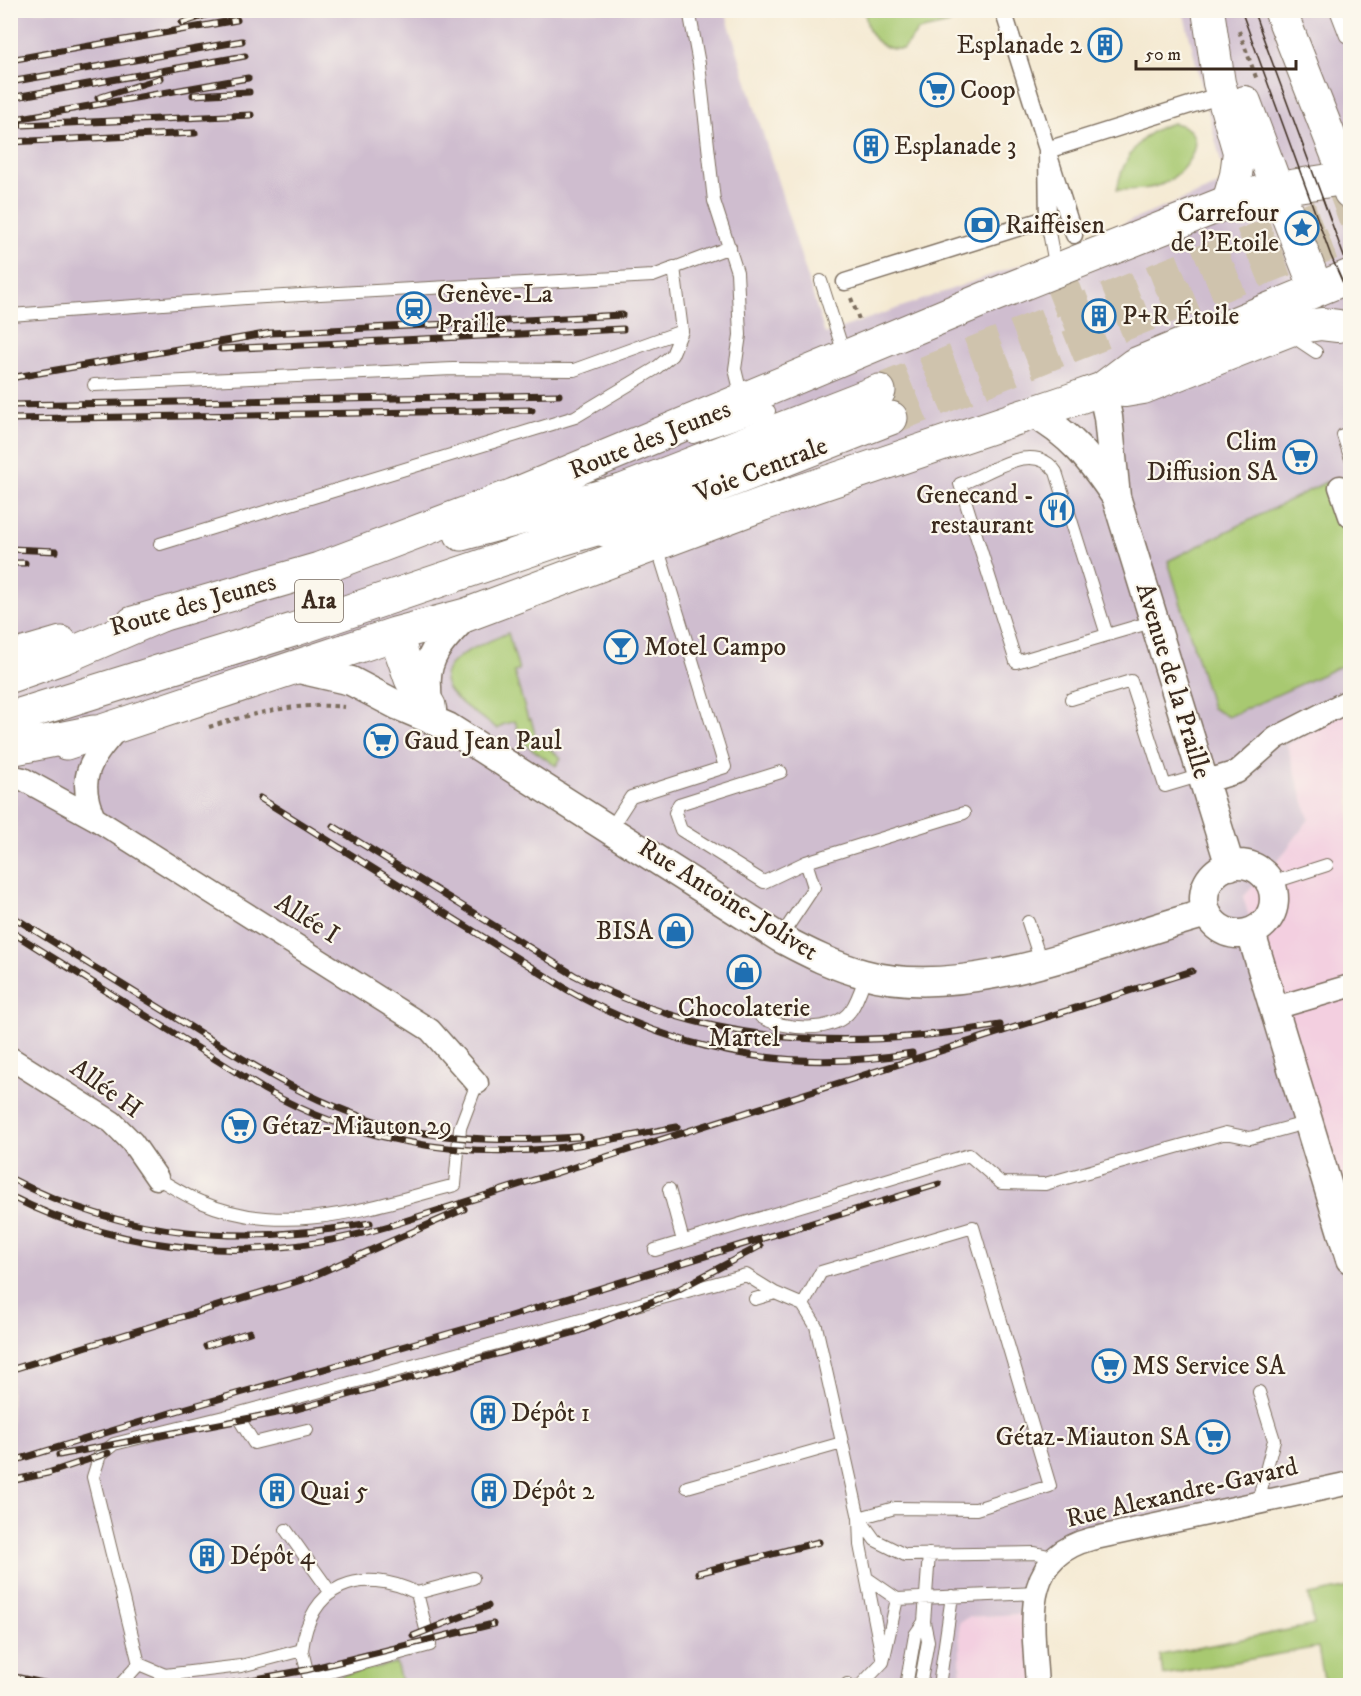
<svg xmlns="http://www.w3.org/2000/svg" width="1361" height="1696" viewBox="0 0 1361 1696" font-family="'IM FELL DW Pica',serif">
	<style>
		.built { fill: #f3cfe0 }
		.industrial { fill: #cfbdcf }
		.green { fill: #a8c971; stroke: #727a48; stroke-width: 1.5 }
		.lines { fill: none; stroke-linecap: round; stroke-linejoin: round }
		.primary-tunnel { stroke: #cfc3ad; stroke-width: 33; stroke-dasharray: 33 16; stroke-linecap: butt }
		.service-casing { stroke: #7c6d5d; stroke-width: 14 }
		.pedestrian-casing { stroke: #7c6d5d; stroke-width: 19 }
		.minor-casing { stroke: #7c6d5d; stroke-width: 25 }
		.tertiary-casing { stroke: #7c6d5d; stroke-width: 31 }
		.secondary-casing { stroke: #7c6d5d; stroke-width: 34 }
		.primary-casing { stroke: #7c6d5d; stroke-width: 35 }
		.motorway-casing { stroke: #7c6d5d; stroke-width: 35 }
		.path { stroke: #7c6d5d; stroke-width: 4; stroke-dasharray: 4.5 4.5; stroke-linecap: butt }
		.service { stroke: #fff; stroke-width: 12 }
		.pedestrian { stroke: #fff; stroke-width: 16 }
		.minor { stroke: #fff; stroke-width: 22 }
		.tertiary { stroke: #fff; stroke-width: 28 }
		.secondary { stroke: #fff; stroke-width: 32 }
		.primary { stroke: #fff; stroke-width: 33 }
		.motorway { stroke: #fff; stroke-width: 33 }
		.tram { stroke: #3b2a1e; stroke-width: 1.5 }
		.rail-casing { stroke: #3b2a1e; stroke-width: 7 }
		.rail { stroke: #fbf7ec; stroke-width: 4.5; stroke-dasharray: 14; stroke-linecap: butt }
		.labels { text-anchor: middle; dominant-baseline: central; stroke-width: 4.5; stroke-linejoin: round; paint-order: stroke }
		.shield { fill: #fbf7ec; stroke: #75685c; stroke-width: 1.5 }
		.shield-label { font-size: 24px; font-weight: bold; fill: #3b2a1e }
		.poi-label { font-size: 26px; fill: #3b2a1e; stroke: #fbf7ec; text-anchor: start }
		.street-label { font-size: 26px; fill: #3b2a1e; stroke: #fbf7ec }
	</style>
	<rect width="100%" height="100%" fill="#fbf7ec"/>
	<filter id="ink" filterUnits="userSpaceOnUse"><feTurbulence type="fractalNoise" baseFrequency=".0167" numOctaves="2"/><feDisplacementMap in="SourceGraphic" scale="12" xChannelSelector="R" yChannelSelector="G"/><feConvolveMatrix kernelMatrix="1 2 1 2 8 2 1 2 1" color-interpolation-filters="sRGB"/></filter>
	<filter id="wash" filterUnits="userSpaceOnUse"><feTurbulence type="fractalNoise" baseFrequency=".008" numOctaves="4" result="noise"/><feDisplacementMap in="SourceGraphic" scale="24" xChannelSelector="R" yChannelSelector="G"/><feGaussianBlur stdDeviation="1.35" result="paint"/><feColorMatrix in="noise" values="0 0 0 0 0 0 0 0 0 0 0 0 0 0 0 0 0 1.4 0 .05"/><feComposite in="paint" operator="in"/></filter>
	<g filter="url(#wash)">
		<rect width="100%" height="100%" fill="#f4e9d1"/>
		<!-- built -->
		<path class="built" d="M1350,711V1247L1243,897L1284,853L1309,819L1287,745Z
			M1035,1613L1039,1685H961L959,1622L969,1617Z"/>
		<!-- industrial -->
		<path class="industrial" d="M11,11H725L825,334L1034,260L1226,182L1183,11H1350V711L1287,745L1309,819L1284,853L1243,897L1350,1247V1482L1075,1544L1050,1565L1035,1613L969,1617L959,1622L961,1685L11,1686Z"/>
		<!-- green -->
		<path class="green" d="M865,11V10L958,11L949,24L918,31L903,49C878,51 866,34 865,11Z
			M1173,123C1212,130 1191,167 1168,181C1154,190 1134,190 1117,190C1122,159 1141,131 1173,123Z
			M1326,482L1350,552V662L1228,717L1212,708L1168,561Z
			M508,633L519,670L514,672L528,719H531L536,738L561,758L556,766L522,742L515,721L502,725L498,729C485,719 469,711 457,699C418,664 484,644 508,633Z
			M1350,1587V1685H1325L1318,1647L1163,1675L1160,1655L1314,1625L1309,1595Z
			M396,1663L402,1685H332L343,1675Z"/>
	</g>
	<g filter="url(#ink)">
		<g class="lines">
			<!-- primary-tunnel -->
			<path class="primary-tunnel" d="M1060,280L1095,369
				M879,391L1266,236L1350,205
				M891,418L1276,263L1350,237"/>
			<defs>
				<path id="service" d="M689,10L699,64L714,201L737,272L740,335L735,369L742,398
					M1336,10L1346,36
					M1048,227L1056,269
					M821,281L845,357
					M10,315L246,298L653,276L730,247
					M1289,334L1316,352
					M94,385L453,369L574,370L682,331
					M1343,435L1350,456
					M693,437L769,411
					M160,544L575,417L655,369L672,355L682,331L674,267
					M1107,635L1016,662L960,484C988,475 1033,438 1056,472L1107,635L1155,621
					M1071,699L1131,681L1165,786L1202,775
					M611,828L631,797L725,767L657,546
					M806,862L964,813
					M1271,883L1327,865
					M1028,922L1041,962
					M780,938L814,887L806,862L764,882L681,830L675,813L679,804L781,772
					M761,1017C784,1030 834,1034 851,1010C858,1000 862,986 866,975
					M157,1178C171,1186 186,1196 201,1202C287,1239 370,1207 455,1185L460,1128L477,1083
					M669,1189L683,1241
					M655,1250L969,1155L1001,1183L1045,1184L1226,1133L1250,1138L1309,1122
					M755,1299L775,1293L803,1305L816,1326L859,1518L860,1545L883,1662
					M803,1305L821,1272L973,1227L1050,1486L976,1509L895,1508L859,1518
					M236,1414L254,1443L307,1430
					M687,1487L842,1443
					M1257,1505L1274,1440L1259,1392
					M859,1518L875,1540L905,1555L1035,1553L1053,1557
					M286,1530L331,1593
					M868,1579L897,1599L1037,1593
					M302,1650L310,1684
					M139,1664L165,1675L241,1666L302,1650C310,1585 360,1565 417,1593L473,1578
					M308,1678L430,1645L417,1593
					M847,1684L848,1686
					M119,1686L139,1664L93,1477L100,1455L114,1444L236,1414L746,1275L775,1293
					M860,1686L883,1662L897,1599
					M866,1686H887
					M906,1686L915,1635L924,1622
					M920,1686L928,1641L924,1622L929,1554
					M939,1686L952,1596"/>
				<path id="pedestrian" d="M1003,10L1074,235
					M1048,227L1047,150L1209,99
					M845,282L1046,219"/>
				<path id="minor" d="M1340,487L1350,516
					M10,776L23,779L94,818C75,776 92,758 120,726
					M1204,782L1237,772L1276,738L1350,700
					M94,818L430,1030L477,1083
					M1275,1008L1350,986
					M10,1058L112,1122L132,1142L157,1178
					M1037,1686C1034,1626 1018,1558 1091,1539L1350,1483"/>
				<path id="tertiary" d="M1102,389L1108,417L1116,497L1230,866
					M1032,413C1070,433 1092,461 1116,497
					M295,668L351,681L399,706L448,727L780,938C808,953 834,966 864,974C968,1003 1106,940 1207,913
					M432,710C427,704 427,695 427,687C424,655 445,637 466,615
					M1204 899a35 35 0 1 1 70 0a35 35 0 1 1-70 0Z
					M1251,933L1350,1259"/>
				<path id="secondary" d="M1208,10L1219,83L1239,152L1236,175L1228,202
					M1280,10L1346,178L1350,176
					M1245,102L1277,188
					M1102,389L1125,391L1143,388L1295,328L1321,324L1338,326"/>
				<path id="primary" d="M1277,188L1316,288
					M604,530L891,418
					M461,534L622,491L879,391
					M133,623L319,569L514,495L994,295L1228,202L1268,190L1346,178L1350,192
					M395,634L411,679L429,706
					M10,658L61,643
					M66,743L395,634L466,615L763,504L1071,400L1102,389L1134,365L1350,276"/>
				<path id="motorway" d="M542,526L622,491
					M10,676L64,657L161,615
					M10,718L293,630L559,540L630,519
					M10,749L94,732"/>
			</defs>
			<!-- service casing -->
			<use href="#service" class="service-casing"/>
			<!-- pedestrian casing -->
			<use href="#pedestrian" class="pedestrian-casing"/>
			<!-- minor casing -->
			<use href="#minor" class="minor-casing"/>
			<!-- tertiary casing -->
			<use href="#tertiary" class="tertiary-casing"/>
			<!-- secondary casing -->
			<use href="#secondary" class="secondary-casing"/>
			<!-- primary casing -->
			<use href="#primary" class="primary-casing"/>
			<!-- motorway casing -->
			<use href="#motorway" class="motorway-casing"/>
			<!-- path -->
			<path class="path" d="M1239,31L1257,80
				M851,298L860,322
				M209,727C253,713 298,702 345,707"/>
			<!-- service -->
			<use href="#service" class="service"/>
			<!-- pedestrian -->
			<use href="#pedestrian" class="pedestrian"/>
			<!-- minor -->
			<use href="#minor" class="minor"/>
			<!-- tertiary -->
			<use href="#tertiary" class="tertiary"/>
			<!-- secondary -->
			<use href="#secondary" class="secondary"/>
			<!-- primary -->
			<use href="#primary" class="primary"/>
			<!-- motorway -->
			<use href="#motorway" class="motorway"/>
			<!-- tram -->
			<path class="tram" d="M1241,10L1331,256L1350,299
				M1253,10L1350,273"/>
			<defs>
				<path id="rail" d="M182,23L221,10
					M10,60L237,20
					M10,82L242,41
					M193,95L249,92
					M10,98L245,56
					M98,98L161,78
					M10,120L248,78
					M22,125L251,115
					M10,142L195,133
					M221,349L623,329
					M10,378L271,333L622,315
					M10,405L559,395
					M10,419L532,410
					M10,549L56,551
					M10,563H25
					M260,798L568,990C674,1051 790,1074 912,1053
					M333,826L574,975C713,1047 849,1051 1000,1025
					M10,915C68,951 126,987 184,1023C253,1066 319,1108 399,1128C458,1142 519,1141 579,1137
					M10,931L265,1090C351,1139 449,1157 547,1149C590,1145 634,1135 677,1127
					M10,1178C127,1239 243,1246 370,1223
					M10,1196C131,1257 261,1264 389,1226L1192,971
					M206,1346L250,1332
					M10,1370L308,1278L464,1209
					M59,1455L297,1409L576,1332L666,1296L760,1246
					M10,1462L180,1410L507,1317L939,1184
					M10,1481L48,1473L108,1453
					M698,1573L819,1542
					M413,1636L488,1606
					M10,1676L58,1686
					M217,1686L306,1670L493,1624"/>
			</defs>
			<!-- rail casing -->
			<use href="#rail" class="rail-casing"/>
			<!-- rail -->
			<use href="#rail" class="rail"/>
		</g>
	</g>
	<!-- icons -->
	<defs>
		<symbol id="building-ring" viewBox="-11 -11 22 22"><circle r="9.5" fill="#fbf7ec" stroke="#1f6fb2" stroke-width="1.5"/><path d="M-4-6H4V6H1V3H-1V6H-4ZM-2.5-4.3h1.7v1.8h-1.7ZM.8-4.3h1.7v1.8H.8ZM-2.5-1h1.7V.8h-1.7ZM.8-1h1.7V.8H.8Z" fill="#1f6fb2"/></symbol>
		<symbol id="supermarket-ring" viewBox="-11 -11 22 22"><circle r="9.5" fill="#fbf7ec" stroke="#1f6fb2" stroke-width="1.5"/><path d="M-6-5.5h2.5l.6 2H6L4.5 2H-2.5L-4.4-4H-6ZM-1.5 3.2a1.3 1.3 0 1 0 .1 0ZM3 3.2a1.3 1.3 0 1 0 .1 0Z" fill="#1f6fb2"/></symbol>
		<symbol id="bank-ring" viewBox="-11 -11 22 22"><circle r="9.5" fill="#fbf7ec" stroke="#1f6fb2" stroke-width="1.5"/><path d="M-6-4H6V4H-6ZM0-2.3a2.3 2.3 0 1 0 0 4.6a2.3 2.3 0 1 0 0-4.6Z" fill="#1f6fb2"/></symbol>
		<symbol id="sight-ring" viewBox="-11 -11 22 22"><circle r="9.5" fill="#fbf7ec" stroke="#1f6fb2" stroke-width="1.5"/><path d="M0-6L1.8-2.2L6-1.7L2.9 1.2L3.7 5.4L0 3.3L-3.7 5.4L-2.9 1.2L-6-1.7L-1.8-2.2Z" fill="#1f6fb2"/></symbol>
		<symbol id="station-ring" viewBox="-11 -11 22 22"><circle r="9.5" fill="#fbf7ec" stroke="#1f6fb2" stroke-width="1.5"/><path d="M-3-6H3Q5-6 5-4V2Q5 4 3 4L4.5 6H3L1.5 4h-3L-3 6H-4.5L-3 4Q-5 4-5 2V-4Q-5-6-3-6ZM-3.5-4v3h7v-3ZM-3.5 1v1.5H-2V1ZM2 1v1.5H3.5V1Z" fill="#1f6fb2"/></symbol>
		<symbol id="restaurant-ring" viewBox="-11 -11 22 22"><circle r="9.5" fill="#fbf7ec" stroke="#1f6fb2" stroke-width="1.5"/><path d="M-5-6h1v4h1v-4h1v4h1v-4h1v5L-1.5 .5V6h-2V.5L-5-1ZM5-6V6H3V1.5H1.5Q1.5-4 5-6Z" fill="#1f6fb2"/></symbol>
		<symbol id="bar-ring" viewBox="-11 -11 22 22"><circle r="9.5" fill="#fbf7ec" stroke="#1f6fb2" stroke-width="1.5"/><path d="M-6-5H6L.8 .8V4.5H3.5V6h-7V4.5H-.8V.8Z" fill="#1f6fb2"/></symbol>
		<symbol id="shop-ring" viewBox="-11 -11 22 22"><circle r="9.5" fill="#fbf7ec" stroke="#1f6fb2" stroke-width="1.5"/><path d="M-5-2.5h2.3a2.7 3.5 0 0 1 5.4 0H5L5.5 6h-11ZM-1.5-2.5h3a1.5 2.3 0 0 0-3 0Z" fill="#1f6fb2"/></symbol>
	</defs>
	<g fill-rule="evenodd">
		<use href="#building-ring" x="1086" y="26" width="38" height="38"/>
		<use href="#supermarket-ring" x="918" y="71" width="38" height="38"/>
		<use href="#building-ring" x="852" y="127" width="38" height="38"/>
		<use href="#bank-ring" x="963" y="206" width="38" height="38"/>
		<use href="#sight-ring" x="1283" y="209" width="38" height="38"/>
		<use href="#station-ring" x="395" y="290" width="38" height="38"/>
		<use href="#building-ring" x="1080" y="297" width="38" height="38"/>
		<use href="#supermarket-ring" x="1281" y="438" width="38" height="38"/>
		<use href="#restaurant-ring" x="1038" y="491" width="38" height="38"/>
		<use href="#bar-ring" x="602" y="628" width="38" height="38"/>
		<use href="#supermarket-ring" x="362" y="722" width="38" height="38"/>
		<use href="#shop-ring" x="657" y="912" width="38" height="38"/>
		<use href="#shop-ring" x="725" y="953" width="38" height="38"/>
		<use href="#supermarket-ring" x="220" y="1107" width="38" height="38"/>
		<use href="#supermarket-ring" x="1090" y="1347" width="38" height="38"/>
		<use href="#building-ring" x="469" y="1394" width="38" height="38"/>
		<use href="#supermarket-ring" x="1194" y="1418" width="38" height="38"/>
		<use href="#building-ring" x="258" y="1472" width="38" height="38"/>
		<use href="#building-ring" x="470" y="1472" width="38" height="38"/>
		<use href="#building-ring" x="188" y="1537" width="38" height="38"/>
	</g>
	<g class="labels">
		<!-- shield labels -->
		<rect class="shield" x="295" y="580" width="48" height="42" rx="4.5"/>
		<g class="shield-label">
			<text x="319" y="601">A1a</text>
		</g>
		<!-- poi labels -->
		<g class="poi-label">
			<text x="1082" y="45" text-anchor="end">Esplanade 2</text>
			<text x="960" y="90">Coop</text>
			<text x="894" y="146">Esplanade 3</text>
			<text x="1279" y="213" text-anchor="end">Carrefour<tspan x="1279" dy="30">de l'Etoile</tspan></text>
			<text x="1005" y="225">Raiffeisen</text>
			<text x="437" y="294">Genève-La<tspan x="437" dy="30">Praille</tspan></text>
			<text x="1122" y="316">P+R Étoile</text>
			<text x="1277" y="442" text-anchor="end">Clim<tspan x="1277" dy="30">Diffusion SA</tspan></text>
			<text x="1034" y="495" text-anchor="end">Genecand -<tspan x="1034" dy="30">restaurant</tspan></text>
			<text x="644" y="647">Motel Campo</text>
			<text x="404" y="741">Gaud Jean Paul</text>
			<text x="653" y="931" text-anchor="end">BISA</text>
			<text x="744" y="1008" text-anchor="middle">Chocolaterie<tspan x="744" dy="30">Martel</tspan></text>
			<text x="262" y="1126">Gétaz-Miauton 29</text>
			<text x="1132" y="1366">MS Service SA</text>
			<text x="511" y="1413">Dépôt 1</text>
			<text x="1190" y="1437" text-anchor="end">Gétaz-Miauton SA</text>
			<text x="300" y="1491">Quai 5</text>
			<text x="512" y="1491">Dépôt 2</text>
			<text x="230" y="1556">Dépôt 4</text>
		</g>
		<!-- street labels -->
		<g class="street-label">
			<text transform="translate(650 440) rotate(-22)">Route des Jeunes</text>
			<text transform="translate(761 470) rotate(-21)">Voie Centrale</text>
			<text transform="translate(193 605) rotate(-16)">Route des Jeunes</text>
			<text transform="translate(1173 681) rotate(73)">Avenue de la Praille</text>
			<text transform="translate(728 900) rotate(32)">Rue Antoine-Jolivet</text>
			<text transform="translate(307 919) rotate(32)">Allée I</text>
			<text transform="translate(106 1089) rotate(36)">Allée H</text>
			<text transform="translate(1182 1493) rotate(-13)">Rue Alexandre-Gavard</text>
		</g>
	</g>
	<!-- margin -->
	<rect width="1361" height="1696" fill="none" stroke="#fbf7ec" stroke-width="36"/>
	<!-- scale -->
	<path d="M1136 60v9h160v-9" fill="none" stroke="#3b2a1e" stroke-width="3"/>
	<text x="1145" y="60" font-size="18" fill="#3b2a1e" stroke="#fbf7ec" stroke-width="4.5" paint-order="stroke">50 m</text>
</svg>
